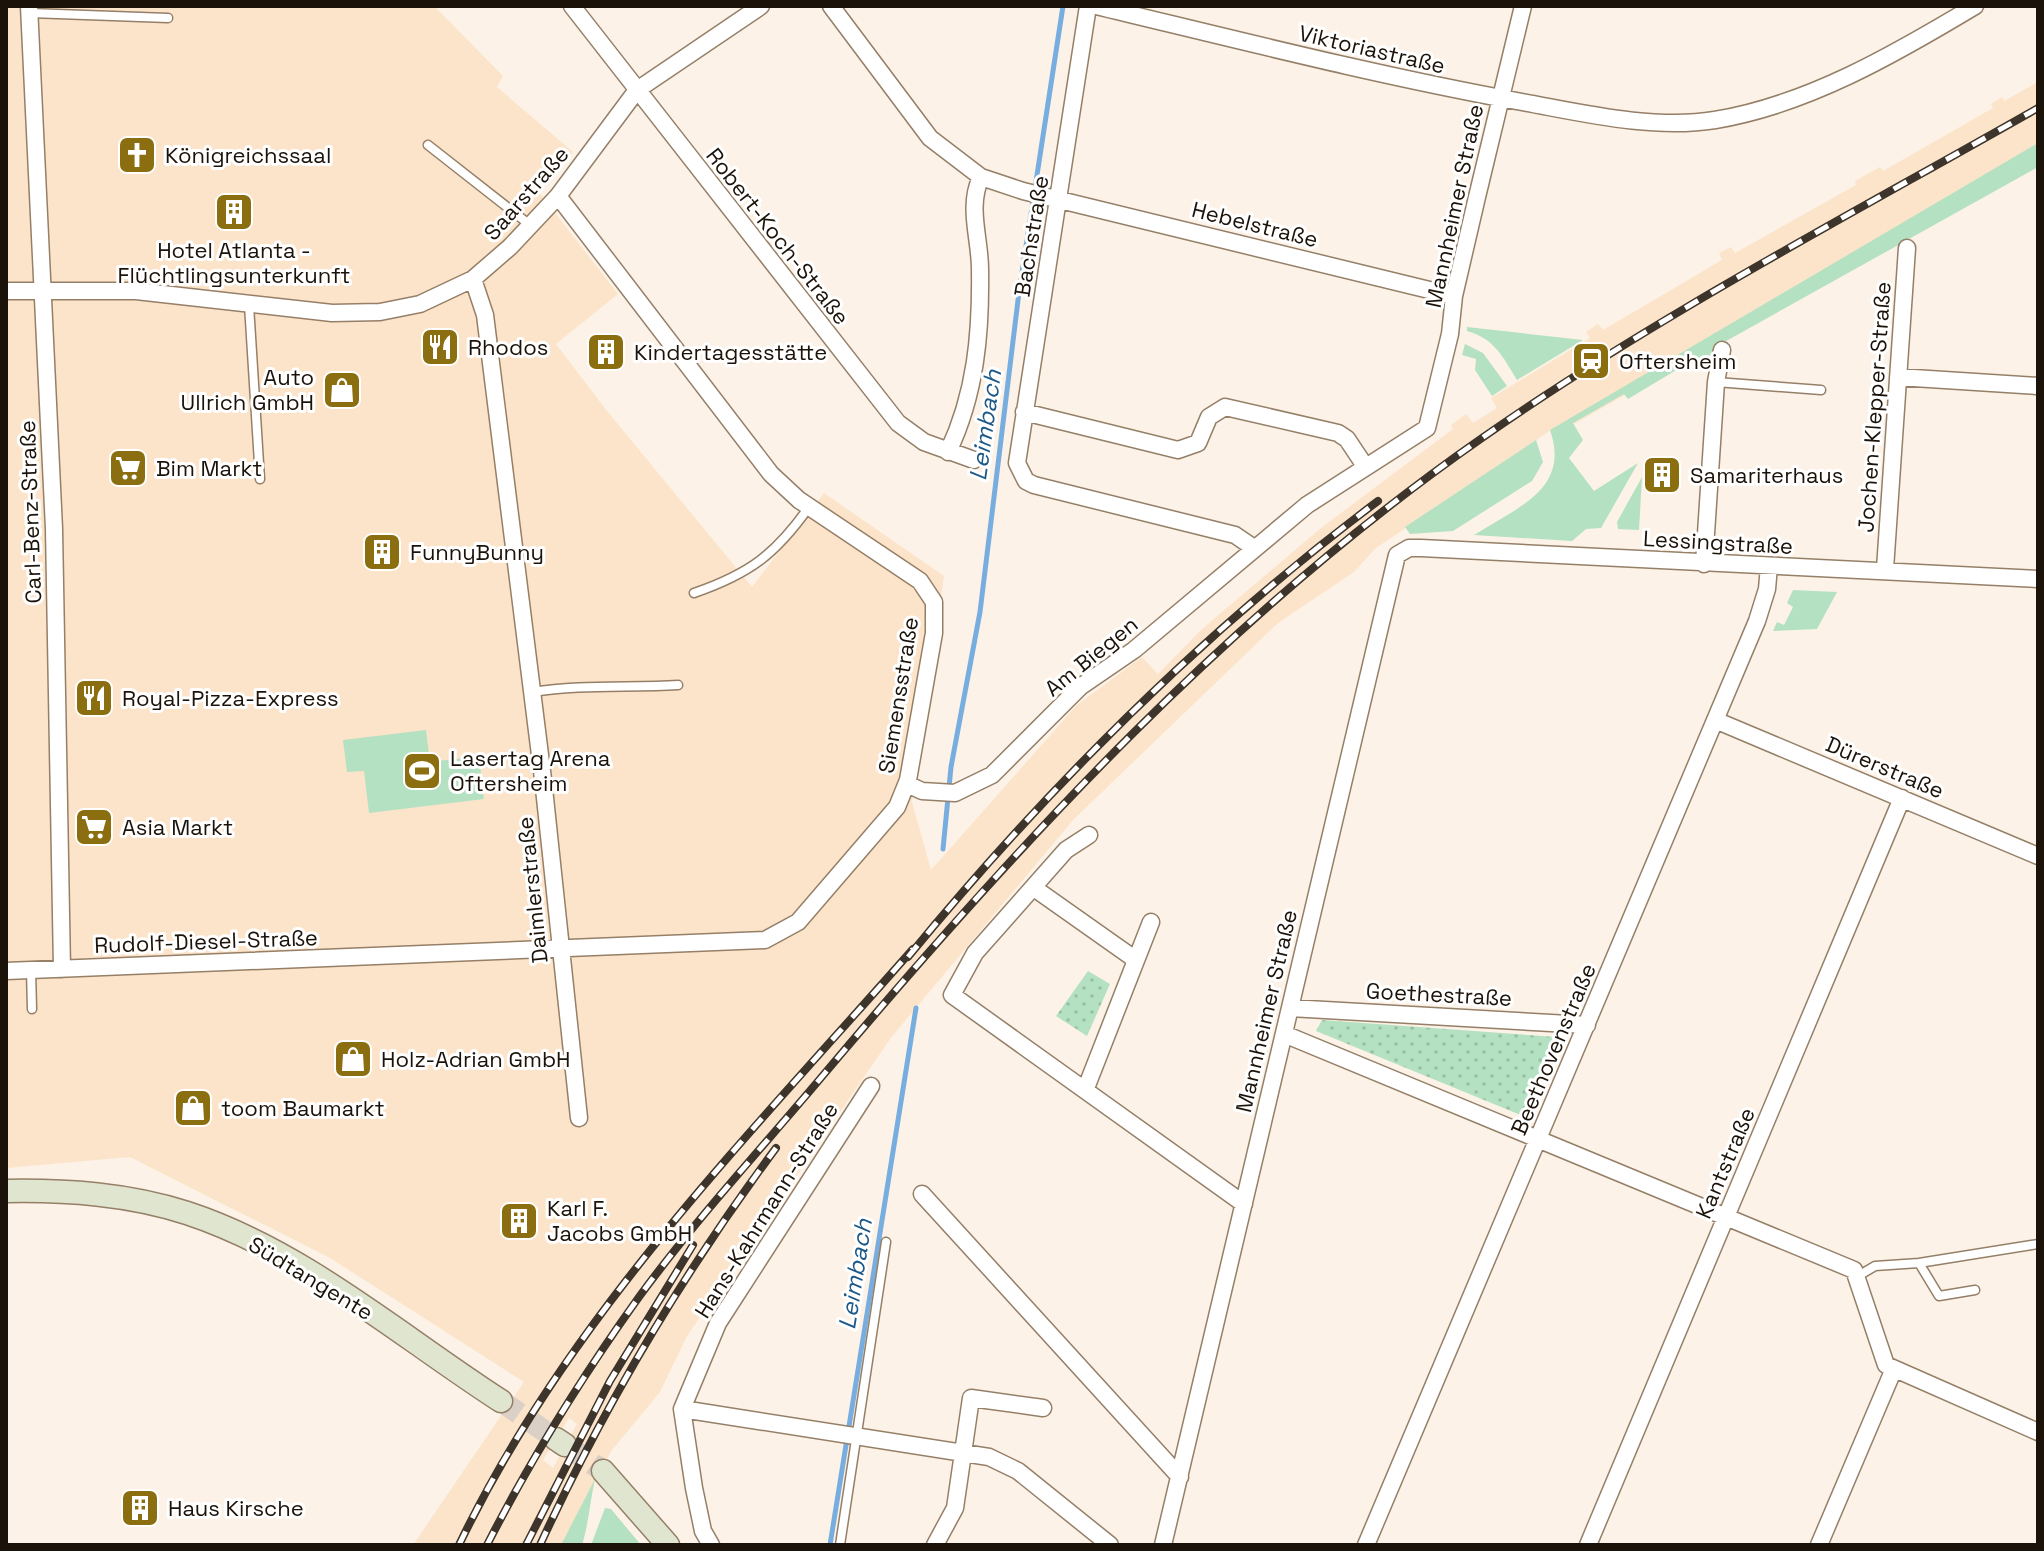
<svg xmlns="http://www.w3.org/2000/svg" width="2044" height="1551" viewBox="0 0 2044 1551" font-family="'Space Grotesk',sans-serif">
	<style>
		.built { fill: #fce4ca; fill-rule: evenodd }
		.grass { fill: #b4e1c2 }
		.park { fill: url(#park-dots) }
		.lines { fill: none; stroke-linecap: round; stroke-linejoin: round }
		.stream { stroke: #78aedf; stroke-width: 5 }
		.secondary-tunnel { stroke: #dad0c6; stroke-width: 22; stroke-dasharray: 22 11; stroke-linecap: butt }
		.service-casing { stroke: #957f67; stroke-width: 11 }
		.minor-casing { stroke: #957f67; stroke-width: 19 }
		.secondary-casing { stroke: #957f67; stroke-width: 25 }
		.service { stroke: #fff; stroke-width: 8 }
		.minor { stroke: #fff; stroke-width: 16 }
		.secondary { stroke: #dfe5cf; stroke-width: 22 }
		.rail-casing { stroke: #3d342b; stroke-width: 8 }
		.rail { stroke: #fff; stroke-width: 5; stroke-dasharray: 15; stroke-linecap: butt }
		.labels { text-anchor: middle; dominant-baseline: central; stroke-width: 6; stroke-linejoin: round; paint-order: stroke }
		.street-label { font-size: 22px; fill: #1b1209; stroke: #fff }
		.poi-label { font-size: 22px; fill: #1b1209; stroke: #fff; text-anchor: start }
		.water-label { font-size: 24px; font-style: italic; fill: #1e5887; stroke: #fff }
	</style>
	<defs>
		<pattern id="park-dots" width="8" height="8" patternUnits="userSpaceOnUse" patternTransform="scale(2)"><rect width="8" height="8" fill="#b4e1c2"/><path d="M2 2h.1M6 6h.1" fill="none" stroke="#9ac0a5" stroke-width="1.8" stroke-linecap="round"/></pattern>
	</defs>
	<rect width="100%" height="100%" fill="#fcf2e7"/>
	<!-- built -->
	<path class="built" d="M6,6H434L503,76L497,87L573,152L539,192L618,294L556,344L607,411L752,587L824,493L944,576L912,802L931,870L1077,705L1142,657L1158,674L1202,629L1321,528L1453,429L1451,425L1466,414L1473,423L1497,408L1491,398L1590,338L1586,332L1598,324L1603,330L1722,260L1719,253L1731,247L1735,253L1856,185L1855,181L1880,167L1883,171L1993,108L1991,104L2002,97L2004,101L2038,82V157L1576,423L1560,424L1376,548L1354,572L1278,623L1073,820L890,1039L687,1336L660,1392L612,1450L595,1479L570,1545H413L524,1382L330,1258L130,1157L6,1168ZM569,1418L577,1424L553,1468L543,1460Z"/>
	<!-- grass -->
	<path class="grass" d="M2038,143V167L1719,345L1706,360L1683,366L1628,399L1624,394L1573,423L1583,440L1569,458L1594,491L1638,463L1601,528L1586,529L1572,541L1474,535C1516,508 1571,490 1550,430Z
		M1467,327L1583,340L1517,380C1503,357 1494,338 1467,331Z
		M1465,344L1483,353L1507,386L1492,396L1475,370L1476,359L1462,355Z
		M1536,440L1543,462L1532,481L1453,531L1410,534L1405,527Z
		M1642,477L1639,530L1618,529L1617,522Z
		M1793,590L1837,592L1817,629L1773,631L1777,622L1784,625L1793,607L1787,603Z
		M426,730L430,762L479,756L484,799L369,813L364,771L347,772L343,740Z
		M595,1479C590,1501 589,1522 582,1545H561Z
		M605,1508L611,1509L641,1545H591Z"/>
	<!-- park -->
	<path class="park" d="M1088,971L1110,984L1087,1036L1056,1016Z
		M1322,1020L1556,1037L1523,1116L1316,1031Z"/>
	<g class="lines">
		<!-- stream -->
		<path class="stream" d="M943,849L951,767L980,612L1019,292L1063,6
			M830,1545L916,1008"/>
		<!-- secondary-tunnel -->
		<path class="secondary-tunnel" d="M501,1401L556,1439
			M565,1445L603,1471"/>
		<defs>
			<path id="service" d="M30,13L168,18
				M428,145L530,225
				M249,305L260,479
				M1716,382L1821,390
				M694,593C749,574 775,555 809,507
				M533,692C580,684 630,688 678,685
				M31,970L32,1009
				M1919,1263L2038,1244
				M1858,1276L1875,1266L1919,1263L1939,1296L1975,1290
				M840,1545L886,1242"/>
			<path id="minor" d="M29,6L54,529L62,969
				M572,6L898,423L924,442L974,460
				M831,6L930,138L981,177C967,207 980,238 980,269C981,333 976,393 948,452
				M1088,6L1017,463L1026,481L1034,485L1235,535L1254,548
				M1096,6C1238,40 1379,76 1522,102C1583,113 1653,130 1715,120C1807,105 1895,54 1975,6
				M981,177L1023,191L1454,296
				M473,279L485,315L543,779L579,1118
				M6,291H136L332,313L380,312L420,304L473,279L510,247L558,196L637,90L761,6
				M1898,377L2038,386
				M1024,412L1178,450L1198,443L1209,417L1225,407L1338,433L1347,439L1365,466
				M1704,564L1716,382L1722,350
				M1885,569L1907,248
				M1715,720L2038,856
				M907,784L922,791L955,793L992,775L1080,687L1134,650L1307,505L1427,428L1450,334L1454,296L1477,197L1523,6
				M1089,835L1066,850L975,953L952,995L1244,1204
				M1034,888L1136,960
				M6,971L765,940L798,922L897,807L908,780L934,633V602L920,581L799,500L771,474L558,196
				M1290,1008L1587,1025
				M1284,1034L1854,1270L1886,1365L2038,1432
				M1086,1088L1151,922
				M922,1194L1180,1477
				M682,1409L989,1457L1018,1471L1110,1545
				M711,1545L703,1531L694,1488L682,1409L718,1323L871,1086
				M935,1545L955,1508L971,1398L1043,1408
				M1163,1545L1397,555L1409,548H1421L2038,579
				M1366,1545L1757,621L1767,589L1769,566
				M1588,1545L1902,798
				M1819,1545L1893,1371"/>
			<path id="secondary" d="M6,1191C67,1190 128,1194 187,1213C303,1251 400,1336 501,1401
				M556,1439L565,1445
				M603,1471L668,1545"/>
		</defs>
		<!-- service casing -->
		<use href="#service" class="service-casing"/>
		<!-- minor casing -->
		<use href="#minor" class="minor-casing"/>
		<!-- secondary casing -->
		<use href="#secondary" class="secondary-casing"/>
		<!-- service -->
		<use href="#service" class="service"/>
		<!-- minor -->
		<use href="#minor" class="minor"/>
		<!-- secondary -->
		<use href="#secondary" class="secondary"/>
		<defs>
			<path id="rail" d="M908,957C1046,789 1203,632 1378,501
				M459,1545C568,1317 748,1137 913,949
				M487,1545C531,1459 583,1375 639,1297C696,1219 763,1147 825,1073C1023,838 1229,614 1482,438C1658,315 1852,214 2038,108
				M526,1545L610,1381L693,1245
				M540,1545C605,1404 684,1272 776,1148"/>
		</defs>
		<!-- rail casing -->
		<use href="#rail" class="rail-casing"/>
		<!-- rail -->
		<use href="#rail" class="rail"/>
	</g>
	<!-- icons -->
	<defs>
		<symbol id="church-square" viewBox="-11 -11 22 22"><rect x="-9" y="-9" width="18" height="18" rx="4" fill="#8b6e0f" stroke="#fff"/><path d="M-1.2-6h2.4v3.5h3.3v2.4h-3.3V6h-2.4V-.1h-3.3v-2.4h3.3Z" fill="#fff"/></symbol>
		<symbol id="building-square" viewBox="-11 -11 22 22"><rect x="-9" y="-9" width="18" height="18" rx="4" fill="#8b6e0f" stroke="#fff"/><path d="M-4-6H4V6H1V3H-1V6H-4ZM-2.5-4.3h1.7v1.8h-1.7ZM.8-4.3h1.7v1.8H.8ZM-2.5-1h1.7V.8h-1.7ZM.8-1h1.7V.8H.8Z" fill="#fff"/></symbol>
		<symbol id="restaurant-square" viewBox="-11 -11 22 22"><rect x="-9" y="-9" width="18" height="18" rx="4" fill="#8b6e0f" stroke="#fff"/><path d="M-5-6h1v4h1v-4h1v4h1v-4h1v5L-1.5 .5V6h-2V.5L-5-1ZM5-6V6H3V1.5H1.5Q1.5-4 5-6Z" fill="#fff"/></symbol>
		<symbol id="station-square" viewBox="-11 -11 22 22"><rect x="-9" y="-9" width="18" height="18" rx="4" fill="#8b6e0f" stroke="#fff"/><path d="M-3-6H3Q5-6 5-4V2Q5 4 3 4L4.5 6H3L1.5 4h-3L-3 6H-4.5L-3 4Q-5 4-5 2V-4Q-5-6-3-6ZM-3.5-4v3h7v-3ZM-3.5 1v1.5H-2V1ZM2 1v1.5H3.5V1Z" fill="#fff"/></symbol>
		<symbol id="shop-square" viewBox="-11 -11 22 22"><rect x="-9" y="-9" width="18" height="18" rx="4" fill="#8b6e0f" stroke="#fff"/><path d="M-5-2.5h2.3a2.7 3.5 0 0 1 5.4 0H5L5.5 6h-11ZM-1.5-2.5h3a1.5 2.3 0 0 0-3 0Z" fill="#fff"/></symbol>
		<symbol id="supermarket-square" viewBox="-11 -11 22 22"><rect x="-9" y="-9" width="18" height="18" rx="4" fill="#8b6e0f" stroke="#fff"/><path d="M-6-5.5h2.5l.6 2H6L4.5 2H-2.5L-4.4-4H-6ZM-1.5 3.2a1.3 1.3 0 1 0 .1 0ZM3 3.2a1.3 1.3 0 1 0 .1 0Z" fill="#fff"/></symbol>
		<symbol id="stadium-square" viewBox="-11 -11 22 22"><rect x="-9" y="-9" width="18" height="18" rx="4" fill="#8b6e0f" stroke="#fff"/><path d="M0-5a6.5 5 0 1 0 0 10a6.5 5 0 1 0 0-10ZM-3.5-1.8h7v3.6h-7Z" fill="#fff"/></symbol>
	</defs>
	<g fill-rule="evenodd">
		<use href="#church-square" x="115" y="133" width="44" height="44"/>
		<use href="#building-square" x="212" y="190" width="44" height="44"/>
		<use href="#restaurant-square" x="418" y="325" width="44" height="44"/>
		<use href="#building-square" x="584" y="330" width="44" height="44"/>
		<use href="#station-square" x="1569" y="339" width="44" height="44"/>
		<use href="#shop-square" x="320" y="368" width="44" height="44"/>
		<use href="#supermarket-square" x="106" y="446" width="44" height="44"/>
		<use href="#building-square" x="1640" y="453" width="44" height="44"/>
		<use href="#building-square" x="360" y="530" width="44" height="44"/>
		<use href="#restaurant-square" x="72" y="676" width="44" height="44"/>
		<use href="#stadium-square" x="400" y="749" width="44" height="44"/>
		<use href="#supermarket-square" x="72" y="805" width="44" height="44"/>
		<use href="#shop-square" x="331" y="1037" width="44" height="44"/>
		<use href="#shop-square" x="171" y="1086" width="44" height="44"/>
		<use href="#building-square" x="497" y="1199" width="44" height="44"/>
		<use href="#building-square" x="118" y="1486" width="44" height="44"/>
	</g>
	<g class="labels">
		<!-- street labels -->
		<g class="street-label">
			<text transform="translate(1372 49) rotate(13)">Viktoriastraße</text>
			<text transform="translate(526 193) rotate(-49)">Saarstraße</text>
			<text transform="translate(1454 206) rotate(-78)">Mannheimer Straße</text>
			<text transform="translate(1255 224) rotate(14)">Hebelstraße</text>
			<text transform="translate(778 236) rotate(52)">Robert-Koch-Straße</text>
			<text transform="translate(1031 236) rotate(-81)">Bachstraße</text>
			<text transform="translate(1874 407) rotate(-86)">Jochen-Klepper-Straße</text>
			<text transform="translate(30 512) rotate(-92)">Carl-Benz-Straße</text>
			<text transform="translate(1718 542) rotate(3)">Lessingstraße</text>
			<text transform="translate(1091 656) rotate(-39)">Am Biegen</text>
			<text transform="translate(898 695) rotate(-81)">Siemensstraße</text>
			<text transform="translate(1885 767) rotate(23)">Dürerstraße</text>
			<text transform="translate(532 890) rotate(-96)">Daimlerstraße</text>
			<text transform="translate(206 941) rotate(-2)">Rudolf-Diesel-Straße</text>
			<text transform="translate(1439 994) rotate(3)">Goethestraße</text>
			<text transform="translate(1266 1011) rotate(-77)">Mannheimer Straße</text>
			<text transform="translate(1553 1049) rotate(-67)">Beethovenstraße</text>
			<text transform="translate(1725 1163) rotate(-67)">Kantstraße</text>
			<text transform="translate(766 1210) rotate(-58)">Hans-Kahrmann-Straße</text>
			<text transform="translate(311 1278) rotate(31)">Südtangente</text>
		</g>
		<!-- poi labels -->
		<g class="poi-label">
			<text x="165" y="155">Königreichssaal</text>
			<text x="234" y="250" text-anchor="middle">Hotel Atlanta -<tspan x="234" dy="25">Flüchtlingsunterkunft</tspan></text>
			<text x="468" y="347">Rhodos</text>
			<text x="634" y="352">Kindertagesstätte</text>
			<text x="1619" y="361">Oftersheim</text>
			<text x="314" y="377" text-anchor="end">Auto<tspan x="314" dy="25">Ullrich GmbH</tspan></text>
			<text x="156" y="468">Bim Markt</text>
			<text x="1690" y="475">Samariterhaus</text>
			<text x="410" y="552">FunnyBunny</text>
			<text x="122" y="698">Royal-Pizza-Express</text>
			<text x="450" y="758">Lasertag Arena<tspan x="450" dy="25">Oftersheim</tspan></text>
			<text x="122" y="827">Asia Markt</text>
			<text x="381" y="1059">Holz-Adrian GmbH</text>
			<text x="221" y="1108">toom Baumarkt</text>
			<text x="547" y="1208">Karl F.<tspan x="547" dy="25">Jacobs GmbH</tspan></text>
			<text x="168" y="1508">Haus Kirsche</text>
		</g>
		<!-- water labels -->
		<g class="water-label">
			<text transform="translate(985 425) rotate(-82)">Leimbach</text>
			<text transform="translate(855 1274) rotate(-81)">Leimbach</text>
		</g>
	</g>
	<!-- border -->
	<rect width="2044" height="1551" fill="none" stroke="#1b1209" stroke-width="16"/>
</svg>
